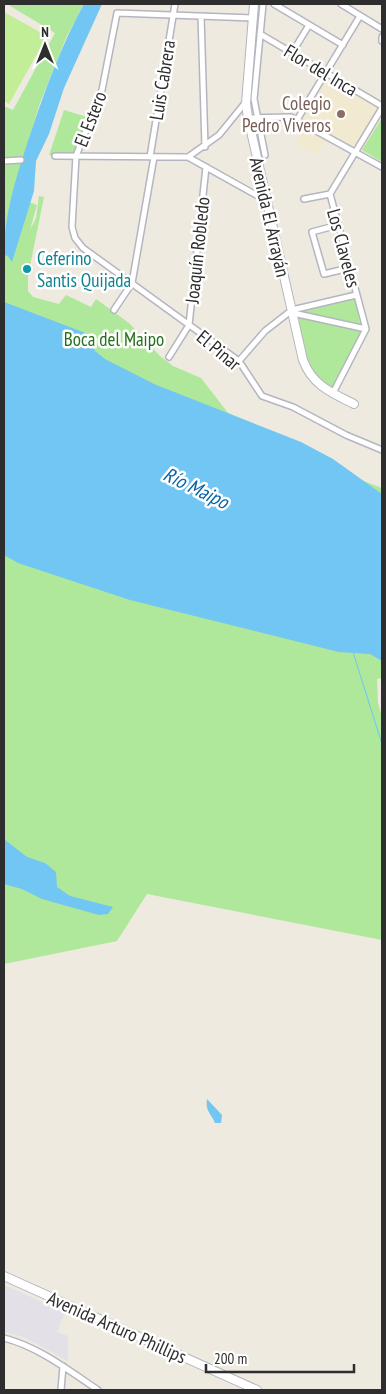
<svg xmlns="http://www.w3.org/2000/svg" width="386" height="1394" viewBox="0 0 386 1394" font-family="'PT Sans Narrow',sans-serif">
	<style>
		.industrial { fill: #e3e0e8 }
		.education { fill: #f1e9d0 }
		.green { fill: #afe79b }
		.pitch { fill: #c2ee97 }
		.water { fill: #71c6f3 }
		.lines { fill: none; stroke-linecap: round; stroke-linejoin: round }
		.stream { stroke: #71c6f3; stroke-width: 1 }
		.street-casing { stroke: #b4b5c1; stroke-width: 8 }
		.secondary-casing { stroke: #b4b5c1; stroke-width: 10 }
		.street { stroke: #fff; stroke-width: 5 }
		.secondary { stroke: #fff; stroke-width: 8 }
		.education-dot { fill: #8d6e63; stroke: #fff; stroke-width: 2 }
		.culture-dot { fill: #0f9aa8; stroke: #fff; stroke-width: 2 }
		.labels { text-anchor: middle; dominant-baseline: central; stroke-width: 5; stroke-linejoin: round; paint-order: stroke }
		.street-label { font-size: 19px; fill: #2e2e2e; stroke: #fff }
		.education-label { font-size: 19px; fill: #785e54; stroke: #fff; text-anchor: end }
		.culture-label { font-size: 19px; fill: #0d838f; stroke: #fff; text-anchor: start }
		.park-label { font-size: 19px; fill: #237019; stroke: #fff }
		.water-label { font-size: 20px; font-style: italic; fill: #0963a7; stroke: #fff }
	</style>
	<rect width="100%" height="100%" fill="#efeae0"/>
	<!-- industrial -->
	<path class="industrial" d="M4,1285L65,1312L57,1332L68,1336V1361L24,1337L4,1332Z"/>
	<!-- education -->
	<path class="education" d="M328,78L379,107L354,150L302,121Z
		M304,127L326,141L316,156L298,146L297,140Z"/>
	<!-- green -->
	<path class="green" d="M7,4H84L66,38L40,103L12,196L37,205L30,230L36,218L39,196L44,197L28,276V291L33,297L59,304L66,295L91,307L96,299L129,323L160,356L173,366L201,378L228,413L250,422L353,477L382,488V678L377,679L378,703L382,717V940L147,894L117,941L4,964V106L13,110L55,33Z
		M64,110L87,117L73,154L49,155Z
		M382,118V162L362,150Z
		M355,297L360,324L297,310Z
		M298,316L362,330L332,388C304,377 303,342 298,316Z"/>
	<!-- pitch -->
	<path class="pitch" d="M4,12L47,36L9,104L4,101Z"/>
	<!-- water -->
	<path class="water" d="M84,4H102L64,88L49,134L36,161L34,191L12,262L8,256L4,255C4,213 17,175 30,135C45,90 61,46 84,4Z
		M4,302L88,334L95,351L105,359L154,384L301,442L333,459L382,494V661L370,654L339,652L130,600L18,563L4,555Z
		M4,839L27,857L45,863L56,872L57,887L70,896L113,907L108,914L99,915L42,899L22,889L4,884Z
		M207,1099L222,1115L221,1123H215C211,1113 205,1111 207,1099Z"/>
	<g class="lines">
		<!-- stream -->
		<path class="stream" d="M353,652L382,744"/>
		<defs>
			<path id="street" d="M263,4L254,99L265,155
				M274,4L343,45
				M341,4L382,29
				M201,16L205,147
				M253,18L117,13L102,90L76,156L72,227L75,238L83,248L239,361L262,396L293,407L346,435L382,450
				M260,34L382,106
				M382,37V41
				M292,53L309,25
				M248,118L291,117L382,167
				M297,120L360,16
				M55,156L188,157L265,200
				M150,157L175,4
				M188,157L219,135L245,103
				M4,161L21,160
				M304,199L330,194
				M338,225L312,232L324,274L349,268
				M114,310L132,283L154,157
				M293,313L366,329
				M169,357L189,325L206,167
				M239,361L265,331L292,310L356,295
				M333,393L366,329L330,194L382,108
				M4,1338C39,1347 68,1370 98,1390
				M61,1390L63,1366"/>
			<path id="secondary" d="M254,4L246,103L248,118L303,360C312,385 332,393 354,404
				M4,1276L257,1390"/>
		</defs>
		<!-- street casing -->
		<use href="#street" class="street-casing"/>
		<!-- secondary casing -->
		<use href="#secondary" class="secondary-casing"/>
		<!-- street -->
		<use href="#street" class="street"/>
		<!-- secondary -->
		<use href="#secondary" class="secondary"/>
	</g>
	<!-- markers -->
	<circle class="education-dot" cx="341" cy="114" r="5"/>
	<circle class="culture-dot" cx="27" cy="269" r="5"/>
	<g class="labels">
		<!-- street labels -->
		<g class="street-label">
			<text transform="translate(321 70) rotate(31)">Flor del Inca</text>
			<text transform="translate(162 80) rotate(-81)">Luis Cabrera</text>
			<text transform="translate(90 119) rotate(-69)">El Estero</text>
			<text transform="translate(270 217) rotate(77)">Avenida El Arrayán</text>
			<text transform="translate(344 248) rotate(75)">Los Claveles</text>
			<text transform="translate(197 250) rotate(-84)">Joaquín Robledo</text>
			<text transform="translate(219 350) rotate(40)">El Pinar</text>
			<text transform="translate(117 1327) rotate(24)">Avenida Arturo Phillips</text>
		</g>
		<!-- education labels -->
		<g class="education-label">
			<text x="331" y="103">Colegio<tspan x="331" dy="22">Pedro Viveros</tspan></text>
		</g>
		<!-- culture labels -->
		<g class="culture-label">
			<text x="37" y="258">Ceferino<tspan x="37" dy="22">Santis Quijada</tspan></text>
		</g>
		<!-- park labels -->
		<g class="park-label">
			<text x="114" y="339">Boca del Maipo</text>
		</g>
		<!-- water labels -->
		<g class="water-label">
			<text transform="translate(196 488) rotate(26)">Río Maipo</text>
		</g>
	</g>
	<!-- border -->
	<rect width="386" height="1394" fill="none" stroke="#2e2e2e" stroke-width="10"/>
	<!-- north arrow -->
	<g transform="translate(45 45)" stroke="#ffffff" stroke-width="4" paint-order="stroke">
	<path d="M0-4L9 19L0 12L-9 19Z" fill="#2e2e2e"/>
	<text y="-8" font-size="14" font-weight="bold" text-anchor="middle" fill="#2e2e2e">N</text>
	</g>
	<!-- scale -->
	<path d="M206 1364v8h148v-8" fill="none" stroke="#2e2e2e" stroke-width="2.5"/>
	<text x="214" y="1364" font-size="15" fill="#2e2e2e" stroke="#ffffff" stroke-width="4" paint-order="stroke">200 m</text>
</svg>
